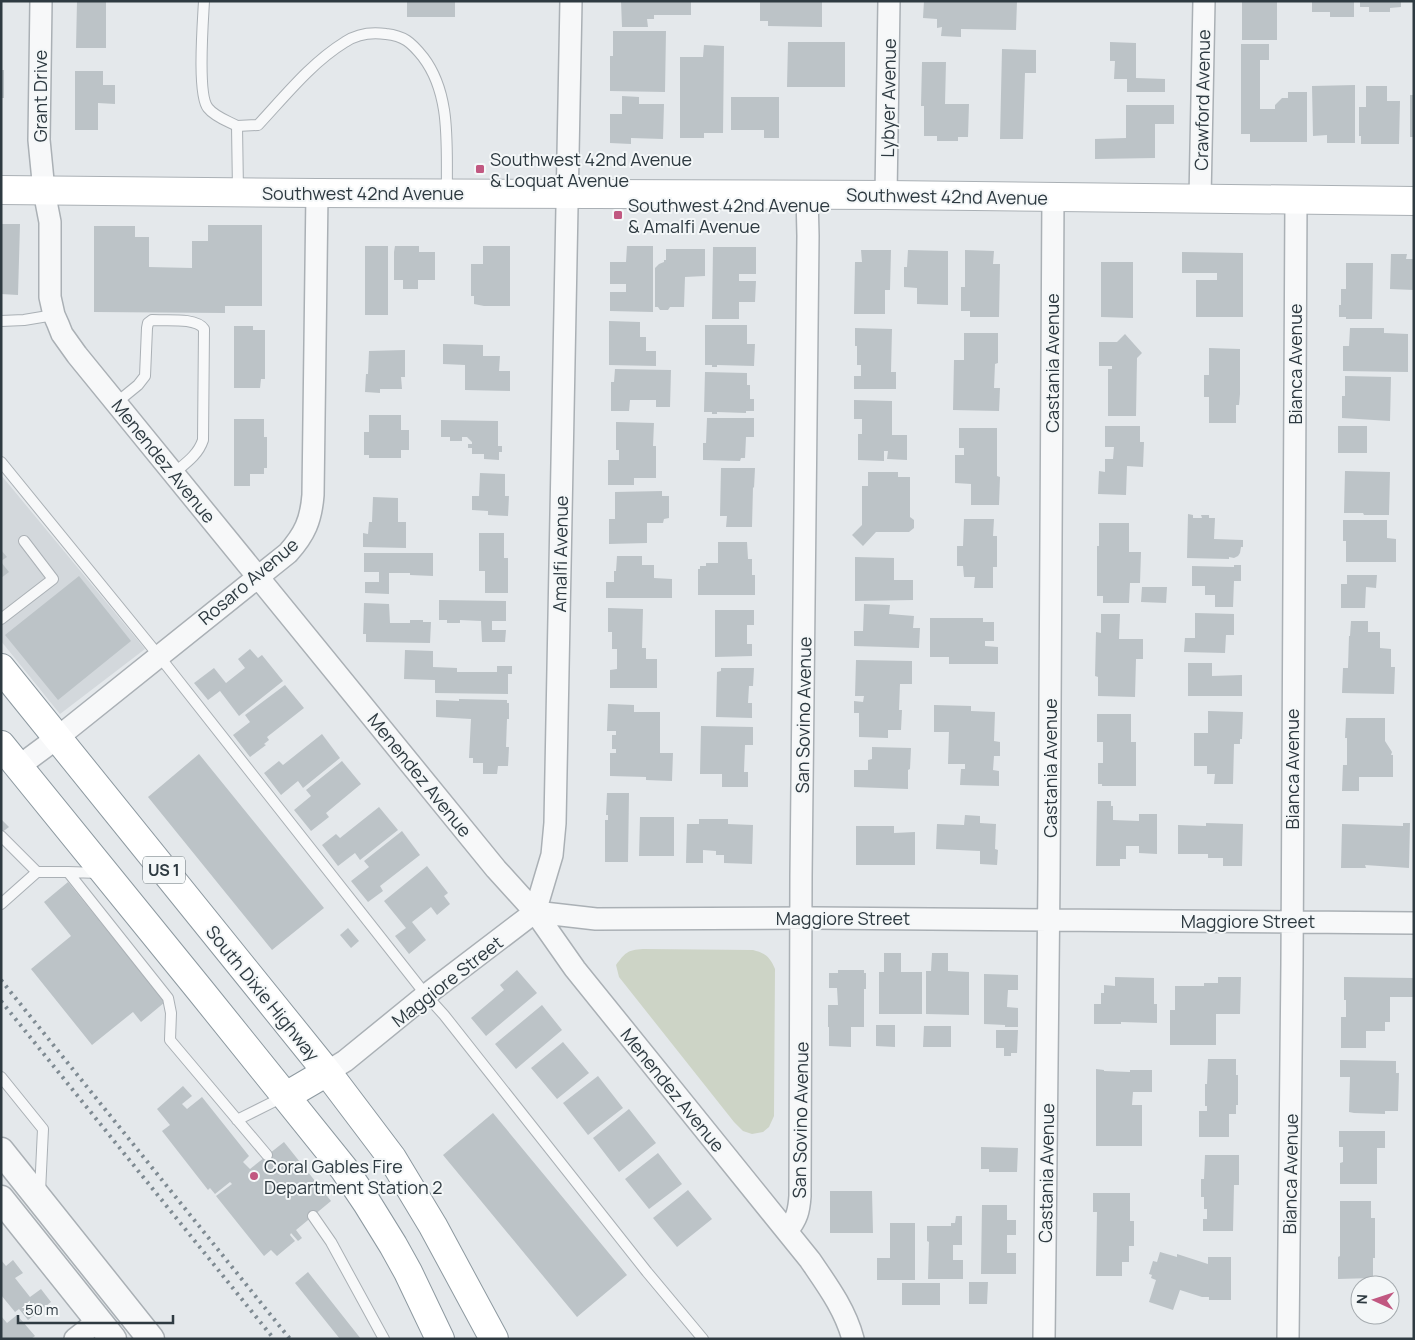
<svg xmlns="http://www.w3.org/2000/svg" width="1415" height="1340" viewBox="0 0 1415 1340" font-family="Manrope,sans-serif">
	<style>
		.built { fill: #d3d8dc }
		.green { fill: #cdd4c6 }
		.building { fill: #bcc3c7 }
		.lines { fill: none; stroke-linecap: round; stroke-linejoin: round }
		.service-casing { stroke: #aab0b5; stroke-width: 12 }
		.minor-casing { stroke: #aab0b5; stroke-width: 24 }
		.tertiary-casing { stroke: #aab0b5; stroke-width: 29 }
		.secondary-casing { stroke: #aab0b5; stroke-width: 30 }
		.trunk-casing { stroke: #8d99a0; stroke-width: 30 }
		.service { stroke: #f7f8f9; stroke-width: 10 }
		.minor { stroke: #f7f8f9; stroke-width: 21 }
		.tertiary { stroke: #f7f8f9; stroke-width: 26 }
		.secondary { stroke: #fff; stroke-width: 28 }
		.trunk { stroke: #fff; stroke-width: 28 }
		.rail { stroke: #7f8b93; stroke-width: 4; stroke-dasharray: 2.5 5; stroke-linecap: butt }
		.poi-dot { fill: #c15881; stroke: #f4f7f8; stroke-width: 2 }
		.labels { text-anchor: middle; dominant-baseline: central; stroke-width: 4; stroke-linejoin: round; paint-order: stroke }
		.shield { fill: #f4f7f8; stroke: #697378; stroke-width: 1 }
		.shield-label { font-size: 16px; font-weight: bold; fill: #2e3a41 }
		.street-label { font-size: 18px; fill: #2e3a41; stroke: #f4f7f8 }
		.poi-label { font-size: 18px; fill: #2e3a41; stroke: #f4f7f8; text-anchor: start }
	</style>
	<rect width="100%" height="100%" fill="#e4e8eb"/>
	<!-- built -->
	<path class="built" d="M1,475L145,649L60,714L1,641Z"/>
	<!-- green -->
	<path class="green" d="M643,949L753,950C765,953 770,957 775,969L774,1116L769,1127L763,1132L752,1134L743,1131L734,1122L619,977L616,965C625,953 627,950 643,949Z"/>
	<!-- building -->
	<path class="building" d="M77,1H106V48H76Z
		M407,1H455V17H407Z
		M621,1H691V15H654V19H647L648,27H622Z
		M760,1H822V27L768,26V21H760Z
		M924,1H1017L1016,30L961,29V37L941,36L942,27L937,28V19L923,18Z
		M1242,1H1277V40H1242Z
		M1312,1H1354V17H1330V12H1312Z
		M1360,1H1401V7L1390,8V12H1369V7H1360Z
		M613,31H666L665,92L610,91V56H613Z
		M788,42H845V87H787Z
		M1110,42L1136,43V78L1165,79V92H1127V79H1114L1115,61H1110Z
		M1241,44H1269V60H1260V109H1275V105L1282,98H1288V92H1307V142H1250V134H1241Z
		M704,45L724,46L723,133H704V138H680V57H703Z
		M1002,49L1036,50V73H1025L1023,139H1000Z
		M922,62H946L945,104H969L968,137H958V141H937V136H924V106H921Z
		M1,70H4V98H1Z
		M75,71H103V85H115V104L98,103V130H75Z
		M1355,85V143H1327V135L1313,136L1312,86Z
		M1366,86H1387V101H1400L1399,144H1361V136H1359V107H1366Z
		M1410,95H1414V137H1410Z
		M622,96L639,97V104H664L663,139L631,138V144L610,143V114H622Z
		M731,97H779V138H764V130H731Z
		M1126,105H1174V124H1155V158L1095,159V139L1126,138Z
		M1,224H20L18,295L1,294Z
		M208,225H262V306H225V313L94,312V226H135V237H149V267L192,268V241H208Z
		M365,246H388V315H365Z
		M395,246H419V252H435V280H418V289H403V280H394V252Z
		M483,246H510V306H484L474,304V296H471V264H483Z
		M627,246H653V312L610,311V292H626V284H610V262H626Z
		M713,247H756V274H739V281H756L755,302H739V319H712Z
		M666,249H705V276L685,277L684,307H670L668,310H660L658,307H655V268L659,264L664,262V260H666Z
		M861,250H891L890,290H885V314H854L855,262H862Z
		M908,250L948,251V305L917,304V288L904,287V267H907Z
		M965,250L994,251L993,264H1000L999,317H970V311H961V287H965Z
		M1182,252L1243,253V317H1196V280H1217V273H1182Z
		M1391,254H1407L1406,259H1414V290L1390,289Z
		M1101,262H1133V318L1101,317Z
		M1346,263H1373L1372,319H1346V317H1339V305H1341V289H1346Z
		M609,321L640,322V337H646V351H656V366L609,365Z
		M705,325H747V344H755L754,366L717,365V367H712V365H705Z
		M234,326H253V330H265V379H261L260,388H234Z
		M855,328L892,329L891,372H896V389H854V376H861V365H857V346H855Z
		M1350,328H1384V333L1408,334V372L1343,371V346H1349Z
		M964,333H998V363L995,364L994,388H1000L999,411L953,410L954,360H964Z
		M1125,334L1142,353L1137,358L1136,416H1108V369H1112V366H1099V342H1117Z
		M443,344L483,345V356H500L499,371H510V391L465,390V365L443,364Z
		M1209,348L1240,349V394L1239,405H1236V423H1209V397H1204V375H1209Z
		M405,350V377H401L402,389H380V393L365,392L366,374H368L369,351Z
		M615,369L671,370L670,407H656V400H630L629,411H611V382H614Z
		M705,372L747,373V385H750V399H754V411H746V413L717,412V414H712V412H704Z
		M1345,376L1391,377L1390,421L1342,418V396H1345Z
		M854,400L892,401V435H907V460L887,459L888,451H884V461L858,460V434H862V419H854Z
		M369,415H401V430H409V450H401V458H369V455H364V432H369Z
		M707,418H754V437H746L745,458H741L740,461L703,460V443H706Z
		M234,419H264V437H267V468H264V474H250V486H234Z
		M441,420L498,421V446H502V452H499V460L484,459V454H472V448H468V444H472V442L467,437H462V441H450V437H441Z
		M616,422L654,423L653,446H656V478H634V485H608V460H619V450H616Z
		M1105,426H1140V442H1144L1143,467L1127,466L1126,495L1098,494L1099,471L1105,472V459H1113L1114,447H1105Z
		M1338,426H1367V453H1338Z
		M959,428H997V476L1000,477L999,505H971V484L955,483V455H964V448H959Z
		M721,468H755L754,488L753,487L752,527H726L727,516H720Z
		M1345,471L1390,472L1389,515H1364L1363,513H1344Z
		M868,472H898V477H910V517L914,520V528L909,532H876L863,546L852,535L862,525V486H868Z
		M480,473L505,474V496H509L508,516L488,515V511L472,510V496H479Z
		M662,491V496H669V518L664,519L663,523H647V543L609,544V519H615V492Z
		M373,497L398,498V522H406V548L363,547V533L368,534L369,522H372Z
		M1188,514L1193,515V518H1202L1201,515H1209V518H1215L1214,539L1243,540V547H1241L1240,553L1238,556L1234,558L1229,557V559L1187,558Z
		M964,519H994L993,536H997V567H993V588H974L975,577H964L963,566H957V546H963Z
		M1343,520H1387V538L1396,539V562H1346V541H1343Z
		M1099,523H1129V552H1141L1140,583H1130L1129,603H1103V596H1097V546H1099Z
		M479,533H504V558H508V593H485V571H479Z
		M718,542H747L748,559H752V575H755V595H698V569H700V566H706V563H718Z
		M1,550L7,557L1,561Z
		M364,553H433V576L410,575V573H389V594L365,593V582H379V572H364Z
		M617,556H642V565H654V578L672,579V598H606V582H614V571H616Z
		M855,557L894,558V580H913V600L855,601Z
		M1,562L9,572L1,578Z
		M1234,565H1241V581H1234L1233,607H1215V595H1205V586H1192V566L1234,567Z
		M1347,575H1377L1376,588L1366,587L1365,608H1341V584H1347Z
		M79,576L131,641L58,700L5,635Z
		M1142,587H1167L1166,603L1141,602Z
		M439,600L506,601V621H492V630H506L505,642H482L481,621L460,620V623H447V620H439Z
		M364,603L389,604L390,623H410V620H423V622H431L430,643L366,642V634H363Z
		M864,604L890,605L889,614L914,616L913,628H920L919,648L854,646V631H863Z
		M608,608L643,609L642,648H646V659H657V688H610V670L617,669V649H612V632H608Z
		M715,610H754V625H747V644H752V656L715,657Z
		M1195,613L1234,614V635H1226L1225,653L1184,652L1185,638H1195Z
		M1101,614H1120L1119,639H1143V659H1136L1135,697L1098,696V677L1095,676L1096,632L1101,633Z
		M930,618H983V622H994V641H985V646L998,647V664H949V657H930Z
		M1351,621H1368V632H1380V648L1391,649V667H1395L1394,694L1342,693L1343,668H1348L1349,636H1350Z
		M250,649L258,658L262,655L283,681L239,716L220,691L208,700L194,683L214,668L226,683L245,668L238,659Z
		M405,650L433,651V667L457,668V672H497V666H512V674H508V694L435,693V680L404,679Z
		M856,660L912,661V684H900L899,710H902L901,730H888V738L859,737V713H854V701L863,702L864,696H855Z
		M1188,663H1212V676L1242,675V696H1188Z
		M721,668H754L753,686H749L748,703H752V718L716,717L717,672L721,671Z
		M285,685L304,708L267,737L269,740L264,744L266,745L250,757L233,735L250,722L245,715Z
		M459,699L507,700V703H509V719H507L506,747H509L508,766H498L497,774H483V763H473V758H469L471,719L436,717V700L459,701Z
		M608,704L634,705V712H660V753H673L672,781L646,780V777L610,776V753H616V749H612V735H616V731H607Z
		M934,705L971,706V711L995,712L994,741L1000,742V756H994L993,770L999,771V786L960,785L961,769H965V764H948L949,732H934Z
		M1208,711L1243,712L1242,739H1240V744H1234L1233,784H1214L1215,774H1207V766H1194V733H1208Z
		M1097,714H1131V742H1136V786H1102V784H1098V763H1103V742H1097Z
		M1346,718H1385V741L1392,752L1391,755H1393V777H1359V791H1342L1343,765H1347V738H1345Z
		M701,726L753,727V745H745L744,772H748V787H722V774H700Z
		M322,734L340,758L303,788L298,781L281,795L264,773L279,761L283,765Z
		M872,747L911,748L910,769L908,770V789L854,787V770H868V760L872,759Z
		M199,754L324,908L272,950L148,797Z
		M342,761L361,784L326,813L329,817L311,831L294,810L311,796L306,790Z
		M607,793H629L628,862H605V820H608V815H606Z
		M1097,801H1111V806H1113V820L1139,821V814H1157V854L1139,853V846H1126V859H1120V866H1096Z
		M379,807L398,830L360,860L355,853L338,866L322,845L336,834L340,838Z
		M965,815L980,816V823L996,824L995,849L998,850L997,865L980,864V851L936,849L937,824L964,825Z
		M640,817H674V856H639Z
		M1,819L9,827L1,833Z
		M699,819H728V824L753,825L752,864L724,863V855H716V851L703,850V863H686L687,824H699Z
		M1206,823L1243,824L1242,866H1223V858H1208V854H1178V825L1206,826Z
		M1403,823H1410L1409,868L1365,865L1366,868H1341L1342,824L1403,826Z
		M856,826H894V833L915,832V865H856Z
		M402,831L420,855L380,886L383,891L368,902L351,881L369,867L364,861Z
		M427,866L448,893L444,896L450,904L437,915L431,907L412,922L426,940L409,954L395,936L406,928L384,901Z
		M68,882L165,1002L141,1022L133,1012L92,1045L31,969L71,936L44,902Z
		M348,928L359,941L351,948L340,935Z
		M884,953H901V972H922V1014H879V972H884Z
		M932,953H948V971L969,972V1015L926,1014V971H931Z
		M517,970L537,993L486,1036L471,1018L504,990L500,985Z
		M838,970H864V973H866V989H864V1027H828V1005H838L837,988H829V973H838Z
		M984,974L1018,975V990H1008L1007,1007L1018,1008V1027H1005V1025L984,1024Z
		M1115,977L1154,978V1004H1157V1023L1121,1022V1024H1094V1004H1101V993H1104V985L1115,986Z
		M1218,977H1241L1240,1014H1216V1045H1170V1010H1175V986H1204V983H1218Z
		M1344,977L1414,978V997H1390V1022H1385V1031H1366V1048H1341V1017H1346V1000H1344Z
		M542,1005L562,1030L516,1069L495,1044Z
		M876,1025H895V1047L876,1046Z
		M924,1026H951V1047H923Z
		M829,1027H851V1047L829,1046Z
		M996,1030H1018L1017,1053H1011V1056H1004V1048H996Z
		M563,1042L589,1073L557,1099L531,1068Z
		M1208,1059H1236V1075H1238V1105H1236V1114H1229V1137H1199V1111H1207V1106H1205V1084H1207Z
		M1340,1060L1396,1061V1073H1399L1398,1111H1385V1114L1354,1113L1349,1112L1350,1077H1340Z
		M1096,1069L1104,1070V1071L1130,1072V1070H1152V1092H1133L1132,1105H1142V1146H1096Z
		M598,1076L623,1108L588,1135L563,1103Z
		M183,1086L192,1096L182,1104L187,1109L202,1097L249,1156L243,1162L250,1169L284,1142L331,1201L296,1230L302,1238L298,1241L291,1233L290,1235L295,1241L277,1256L271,1250L264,1256L216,1196L232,1184L230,1182L215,1194L210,1188L208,1190L162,1131L170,1125L157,1109Z
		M629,1109L656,1143L619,1172L593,1138Z
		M493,1113L627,1275L577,1317L443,1155Z
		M1339,1131H1385V1148H1377V1184H1340V1163L1343,1162V1147H1339Z
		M981,1147L1018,1148L1017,1172H989V1169H981Z
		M658,1153L682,1184L649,1209L625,1179Z
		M1205,1155H1239V1185H1234L1233,1231H1203V1219H1207V1209H1204V1197H1201V1179H1204Z
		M688,1190L712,1219L677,1247L653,1218Z
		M830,1191H872L873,1233H830Z
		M1093,1193H1130V1221H1134V1246H1129V1262H1122V1276H1096L1097,1212H1093Z
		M1340,1201H1371V1218H1375V1258H1373V1278L1338,1279V1257L1340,1256Z
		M982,1205H1007V1220H1016V1235H1007V1253H1016V1274H981Z
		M956,1216H962V1245H953V1260H963V1279H928L929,1242L927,1241V1226H951V1223H955Z
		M890,1223H915V1280H877V1258H890Z
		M1160,1252L1177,1257V1254L1208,1264V1257H1231V1300H1209V1297H1202L1180,1290L1173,1310L1149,1302L1156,1280L1151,1278L1152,1275L1149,1274L1153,1261L1157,1262Z
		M1,1260L6,1266L13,1260L23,1273L15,1278L30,1297L41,1289L51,1302L28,1320L19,1309L15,1312L1,1295Z
		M308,1272L361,1339H340L295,1283Z
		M969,1282H988L987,1304H969Z
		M902,1283H940V1305H902Z
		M17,1315L35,1336L31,1339H1V1316L7,1323Z"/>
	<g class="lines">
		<defs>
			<path id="service" d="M204,1C203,21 197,95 208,108C215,117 228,121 237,126L238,191
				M237,126L258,125C285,96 311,63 345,42C357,34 372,32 386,34C404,36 411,42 423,57C452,95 446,147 447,193
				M1,321L24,320L54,315
				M116,403L138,385L145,376L147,328L148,323L152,320C165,321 196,317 204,329L203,440C198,455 186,463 174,473
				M1,462L159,656L426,995L444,1015L647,1272L703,1339
				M1,619L53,579L24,541
				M1,836L37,872
				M68,872L99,873
				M1,904L37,872H68L168,998L171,1013L170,1040L267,1155
				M1,1077L43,1129L40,1192
				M237,1120L283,1097
				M313,1216L331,1242L384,1339"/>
			<path id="minor" d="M41,1L39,140L44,191L50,222V297L54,315L58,324L62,334L77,355L496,869L535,912L575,969L810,1260C827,1285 845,1309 853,1339
				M886,195L889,1
				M1200,198L1204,1
				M18,767L57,738L288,553C305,534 311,520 313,495L317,193
				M535,912L552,855L555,823L571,1
				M327,1072L345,1061L426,995L535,912L596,919L814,918L1414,923
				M787,1231C797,1219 799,1211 800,1196L801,877L808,236L807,195
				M75,1339L98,1321
				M1044,1339L1049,879L1053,197
				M1288,1339L1292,964L1296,200"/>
			<path id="tertiary" d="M1,1151L151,1339
				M1,1199L113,1339"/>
			<path id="secondary" d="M1,190L317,193L886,195L1414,201"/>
			<path id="trunk" d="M1,668L327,1072L392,1158L433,1226L494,1339
				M1,745L200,990L344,1169L367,1203L393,1245L408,1272L440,1339
				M286,1096L327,1072"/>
		</defs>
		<!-- service casing -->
		<use href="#service" class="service-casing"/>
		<!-- minor casing -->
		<use href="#minor" class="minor-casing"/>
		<!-- tertiary casing -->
		<use href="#tertiary" class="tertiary-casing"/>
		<!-- secondary casing -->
		<use href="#secondary" class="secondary-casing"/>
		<!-- trunk casing -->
		<use href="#trunk" class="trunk-casing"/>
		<!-- service -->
		<use href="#service" class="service"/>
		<!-- minor -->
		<use href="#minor" class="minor"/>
		<!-- tertiary -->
		<use href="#tertiary" class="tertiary"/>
		<!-- secondary -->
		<use href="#secondary" class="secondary"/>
		<!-- trunk -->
		<use href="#trunk" class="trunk"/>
		<!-- rail -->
		<path class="rail" d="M1,980L290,1339
			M1,1001L274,1339"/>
	</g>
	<!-- markers -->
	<g class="poi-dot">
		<rect x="475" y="164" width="10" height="10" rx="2.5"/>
		<rect x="613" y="210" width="10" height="10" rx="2.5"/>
		<circle cx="254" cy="1176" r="5"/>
	</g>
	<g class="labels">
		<!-- shield labels -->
		<rect class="shield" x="143" y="856.5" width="42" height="27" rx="4"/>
		<g class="shield-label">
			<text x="164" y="870">US 1</text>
		</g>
		<!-- street labels -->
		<g class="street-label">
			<text transform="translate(40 96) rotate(-90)">Grant Drive</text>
			<text transform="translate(888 98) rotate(-89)">Lybyer Avenue</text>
			<text transform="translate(1202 100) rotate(-89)">Crawford Avenue</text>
			<text x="363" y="193">Southwest 42nd Avenue</text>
			<text transform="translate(947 196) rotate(1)">Southwest 42nd Avenue</text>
			<text transform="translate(1052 363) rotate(-90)">Castania Avenue</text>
			<text transform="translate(1295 364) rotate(-90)">Bianca Avenue</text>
			<text transform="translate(164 461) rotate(51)">Menendez Avenue</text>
			<text transform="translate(560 554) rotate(-89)">Amalfi Avenue</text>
			<text transform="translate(248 581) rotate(-40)">Rosaro Avenue</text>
			<text transform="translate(803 715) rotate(-89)">San Sovino Avenue</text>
			<text transform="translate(1050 768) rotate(-90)">Castania Avenue</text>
			<text transform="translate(1292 769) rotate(-90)">Bianca Avenue</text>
			<text transform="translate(420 775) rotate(51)">Menendez Avenue</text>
			<text x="843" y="918">Maggiore Street</text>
			<text x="1248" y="921">Maggiore Street</text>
			<text transform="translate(447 981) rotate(-38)">Maggiore Street</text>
			<text transform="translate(263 993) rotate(51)">South Dixie Highway</text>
			<text transform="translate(673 1090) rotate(51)">Menendez Avenue</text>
			<text transform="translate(800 1120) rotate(-89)">San Sovino Avenue</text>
			<text transform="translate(1046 1173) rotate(-89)">Castania Avenue</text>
			<text transform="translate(1290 1174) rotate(-89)">Bianca Avenue</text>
		</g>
		<!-- poi labels -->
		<g class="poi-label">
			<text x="490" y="159">Southwest 42nd Avenue<tspan x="490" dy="21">&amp; Loquat Avenue</tspan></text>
			<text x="628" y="205">Southwest 42nd Avenue<tspan x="628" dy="21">&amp; Amalfi Avenue</tspan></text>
			<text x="264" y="1166">Coral Gables Fire<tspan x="264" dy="21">Department Station 2</tspan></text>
		</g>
	</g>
	<!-- border -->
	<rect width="1415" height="1340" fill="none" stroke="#2e3a41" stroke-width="5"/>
	<!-- north arrow -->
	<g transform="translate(1375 1300) rotate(273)"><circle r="24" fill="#f4f7f8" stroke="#a5abaf"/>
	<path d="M0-4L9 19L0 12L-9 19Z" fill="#c15881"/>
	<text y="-8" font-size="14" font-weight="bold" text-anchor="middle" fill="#2e3a41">N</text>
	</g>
	<!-- scale -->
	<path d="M18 1315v8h155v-8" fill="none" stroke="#2e3a41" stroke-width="2.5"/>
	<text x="25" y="1315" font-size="15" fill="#2e3a41" stroke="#f4f7f8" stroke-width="4" paint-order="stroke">50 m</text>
</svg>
